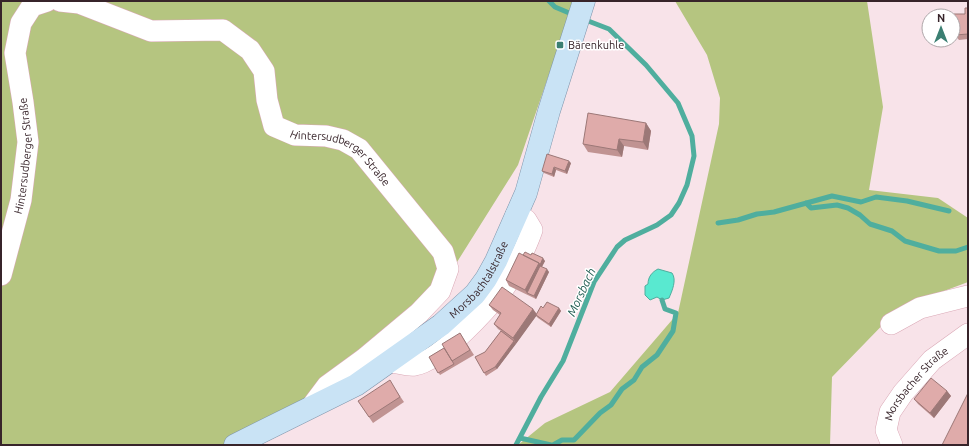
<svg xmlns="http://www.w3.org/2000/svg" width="969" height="446" viewBox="0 0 969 446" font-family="Ubuntu,sans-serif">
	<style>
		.green { fill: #b5c580 }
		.water { fill: #59e9d0; stroke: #4fae9e }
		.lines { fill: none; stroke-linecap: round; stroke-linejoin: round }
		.stream { stroke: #4fae9e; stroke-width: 5 }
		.minor-casing { stroke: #daa8b6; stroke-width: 22 }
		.major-casing { stroke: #7e94aa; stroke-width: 23 }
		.minor { stroke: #fff; stroke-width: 21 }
		.major { stroke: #c9e3f5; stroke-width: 22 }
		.wall { fill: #c09392 }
		.shaded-wall { fill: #9c7877 }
		.building { fill: #dfabaa; stroke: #9c7877 }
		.poi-dot { fill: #3b7f72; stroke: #fff; stroke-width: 1.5 }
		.labels { text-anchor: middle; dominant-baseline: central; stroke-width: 3; stroke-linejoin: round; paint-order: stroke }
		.poi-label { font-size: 11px; fill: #37242a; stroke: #fff; text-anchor: start }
		.street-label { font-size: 11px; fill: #37242a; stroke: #fff }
		.water-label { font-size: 12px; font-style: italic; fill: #245f54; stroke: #fff }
	</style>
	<rect width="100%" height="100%" fill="#f8e3e9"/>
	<!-- green -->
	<path class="green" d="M1,1H574L518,165L425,313L242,445H1Z
		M675,1H867L883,107L869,190L938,198L968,218V282L899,308L832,377L830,445H518L545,423L610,392L678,313L719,124L720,98L707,55Z"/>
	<!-- water -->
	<path class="water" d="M658,269L672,273C677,280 672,291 669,298L662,300L657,297L650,300L645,295V286L648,284C648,277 652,272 658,269Z"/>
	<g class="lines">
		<!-- stream -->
		<path class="stream" d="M549,1L555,7L574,15
			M806,203L811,208L837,205L848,208L860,215L870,224L892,231L905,241L939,251H956L968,247
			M718,223L738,220L757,214L774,212L832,196L861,202L876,197L907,201L949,211
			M520,438L551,445
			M516,445L541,397L563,361L594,282L617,247L625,240L657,225L671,215L679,203L687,185L694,156L692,136L678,103L646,65L609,29L583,19
			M553,445L562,440H574L600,413L611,405L622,389L634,380L642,367L657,355L673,331L676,313L665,309L662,300"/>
		<defs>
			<g id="minor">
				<path id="s1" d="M60,1L79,3L151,31L223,30L250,50L264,71L267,100L274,126L295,135L326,136L343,140L359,149L443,252L448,269L440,291L419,313L364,359L327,386L312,406"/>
				<path id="s2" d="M1,275L21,200L28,142L23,102L15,53L21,23L32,6L47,1"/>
				<path d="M891,324L920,308L968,296"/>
				<path d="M392,362C400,363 407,366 415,365C442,360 489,307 506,285C513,275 528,242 532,230L526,220L516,215"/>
				<path id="s3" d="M892,445L886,430L890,412L903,393L932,360L968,334"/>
			</g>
			<g id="major">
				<path id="s4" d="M235,445L356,385L441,325L475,294L486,279L496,261L526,193L549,111L584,1"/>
			</g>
		</defs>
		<!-- minor casing -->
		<use href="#minor" class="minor-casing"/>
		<!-- major casing -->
		<use href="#major" class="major-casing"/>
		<!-- minor -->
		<use href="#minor" class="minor"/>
		<!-- major -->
		<use href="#major" class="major"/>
	</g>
	<!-- wall -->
	<path class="wall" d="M968,8V39L959,40L955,35Z
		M646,123L651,131L648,150L624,146L622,157L588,152L583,144Z
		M571,163L567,174L556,170L554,177L544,173L542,171Z
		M523,255H531L545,261L542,267L549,272L536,299L509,286L506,280Z
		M489,305L533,309L537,314L543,308H559L561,311L551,327L538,318L536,316L497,369L486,376L475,357L485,352L501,331L498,329L494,324L500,315L493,310Z
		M460,333L474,355L440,375L429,357L444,348Z
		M393,386L404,402L373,423L358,401Z
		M947,391L951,396L934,418L918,404L914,399Z"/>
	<!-- shaded-wall -->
	<path class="shaded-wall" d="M646,123L651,131L648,150L643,142Z
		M619,139L624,146L622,157L617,150Z
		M569,161L571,163L567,174L565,171Z
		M554,167L556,170L554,177L552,174Z
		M543,258L545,261L527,293L525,290L539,263Z
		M547,269L549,272L536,299L534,296Z
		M559,308L561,311L551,327L549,324Z
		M533,309L537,315L516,344L513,338Z
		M514,341L516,344L497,369L495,367Z
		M947,391L951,396L934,418L930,413Z"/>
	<!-- building -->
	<path class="building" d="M965,8H968V34L955,35L954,14H965Z
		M588,113L646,123L643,142L619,139L617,150L583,144Z
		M547,154L569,161L565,171L554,167L552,174L542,171Z
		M525,252L531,255L532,253L543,258L540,265L539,263L523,255Z
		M519,253L539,263L525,290L506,280Z
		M540,266L547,269L534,296L527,293Z
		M502,287L533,309L513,338L494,324L501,313L489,305Z
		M547,302L559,308L549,324L536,315L541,306L543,308Z
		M501,331L514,341L495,367L484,373L475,357L485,352Z
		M460,333L470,350L452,361L442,344Z
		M444,348L454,364L438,373L429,357Z
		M931,378L947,391L930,413L914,399Z
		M390,380L400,397L369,417L358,401Z
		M968,393V445H942Z"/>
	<!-- markers -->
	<rect class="poi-dot" x="556" y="41" width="8" height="8" rx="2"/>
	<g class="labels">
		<!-- poi labels -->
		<g class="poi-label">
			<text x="568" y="45">Bärenkuhle</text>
		</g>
		<!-- street labels -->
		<g class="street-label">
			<text stroke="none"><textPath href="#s2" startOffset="122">Hintersudberger Straße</textPath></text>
			<text stroke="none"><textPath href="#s1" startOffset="360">Hintersudberger Straße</textPath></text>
			<text stroke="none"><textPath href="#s4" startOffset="299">Morsbachtalstraße</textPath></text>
			<text stroke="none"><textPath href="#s3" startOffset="73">Morsbacher Straße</textPath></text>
		</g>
		<!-- water labels -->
		<g class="water-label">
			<text transform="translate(581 292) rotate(-65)">Morsbach</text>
		</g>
	</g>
	<!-- border -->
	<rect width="969" height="446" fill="none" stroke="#37242a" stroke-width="4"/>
	<!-- north arrow -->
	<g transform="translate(941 28)"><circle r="19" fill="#ffffff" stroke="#afa7aa"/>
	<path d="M0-3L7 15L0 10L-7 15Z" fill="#3b7f72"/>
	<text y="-6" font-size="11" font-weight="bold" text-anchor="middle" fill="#37242a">N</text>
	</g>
</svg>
